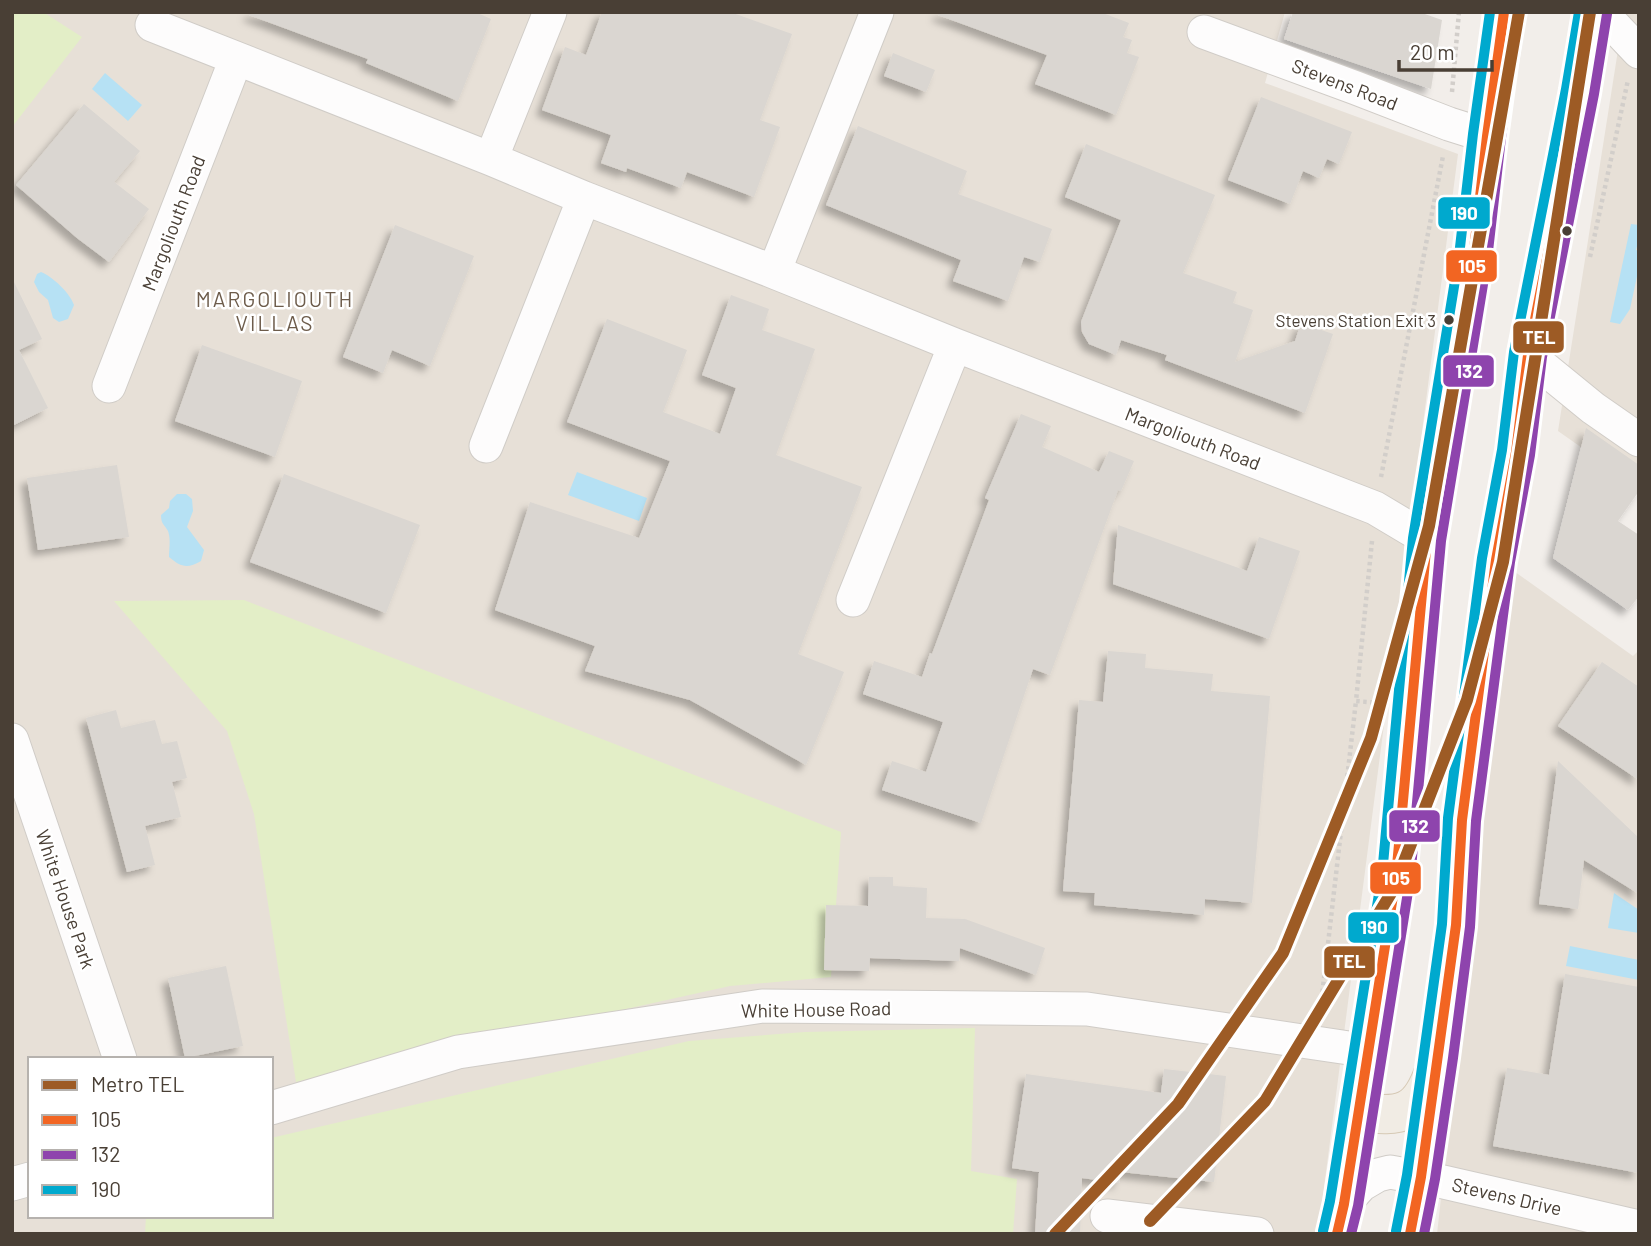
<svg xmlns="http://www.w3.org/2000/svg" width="1651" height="1246" viewBox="0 0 1651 1246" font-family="Barlow,sans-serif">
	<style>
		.residential { fill: #e7e0d7; fill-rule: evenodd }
		.green { fill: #e3eec7 }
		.water { fill: #b6e1f4 }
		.building { fill: #dad6d1; filter: url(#shadow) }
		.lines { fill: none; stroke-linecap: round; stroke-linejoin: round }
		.minor-casing { stroke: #d0ccc7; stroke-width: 35 }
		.major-casing { stroke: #d6c9b5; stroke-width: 40 }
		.path { stroke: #d2ceca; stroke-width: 4.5; stroke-dasharray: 3.5 3.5; stroke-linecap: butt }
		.minor { stroke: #fdfcfc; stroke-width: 33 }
		.major { stroke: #f1ece4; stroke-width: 38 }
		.bus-1-casing { stroke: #fff; stroke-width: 16 }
		.bus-2-casing { stroke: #fff; stroke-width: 16 }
		.bus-3-casing { stroke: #fff; stroke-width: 16 }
		.bus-1 { stroke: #f26522; stroke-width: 10 }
		.bus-2 { stroke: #8e44ad; stroke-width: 10 }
		.bus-3 { stroke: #00a9ce; stroke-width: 10 }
		.metro-1-casing { stroke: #fff; stroke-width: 18 }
		.metro-1 { stroke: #9d5b25; stroke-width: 12 }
		.bus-dot { fill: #493f35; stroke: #fff; stroke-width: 2.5 }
		.labels { text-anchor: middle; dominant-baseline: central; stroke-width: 5; stroke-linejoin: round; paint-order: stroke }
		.bus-label { font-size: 17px; fill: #493f35; stroke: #fff; text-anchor: end }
		.street-label { font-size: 19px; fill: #493f35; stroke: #fff }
		.neighbourhood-label { font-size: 21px; letter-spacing: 2px; fill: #6d5c4b; stroke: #fff }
		.line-badge { stroke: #fff; stroke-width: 2.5 }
		.badge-label { font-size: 19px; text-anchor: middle; font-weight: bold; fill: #fff }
	</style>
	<defs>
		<filter id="shadow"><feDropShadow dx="-6" dy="6" stdDeviation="3.5" flood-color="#0004"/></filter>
	</defs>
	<rect width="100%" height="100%" fill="#f2eeea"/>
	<!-- residential -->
	<path class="residential" d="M12,12H1285L1265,83L1458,154L1318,1234H12ZM30,1059H271V1216H30Z
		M1624,12H1639V488L1558,431Z
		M1511,569L1633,656L1639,650V1234H1437Z"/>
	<!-- green -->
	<path class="green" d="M12,12H43L82,37L12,127Z
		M244,600L841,832L831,977L730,986L296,1082L254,814L227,731L114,601Z
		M975,1028L971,1171L1017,1179L1013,1234H145L146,1216H271V1138L689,1041L805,1032Z"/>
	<!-- water -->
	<path class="water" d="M105,73L142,105L128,121L92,89Z
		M1631,224L1639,225V238L1636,250L1639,251V267L1630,309L1620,324L1610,322Z
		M41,272C53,277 70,293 74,305L68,319L59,322L53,318L48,300L39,292L34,282L37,274Z
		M577,472L647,498L639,521L568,495Z
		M177,494H186L192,499L193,511L187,527L204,550L201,561C187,569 181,567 169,557C169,549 171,539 168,531C164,524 161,524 161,515L169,508L170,501Z
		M1614,893L1639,910V933L1608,928Z
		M1570,946L1639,960V980L1566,966Z"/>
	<!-- building -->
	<path class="building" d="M250,12H475L491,19L458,101L366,63L368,59L249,15Z
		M602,12H730L792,34L760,120L780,127L754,197L687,172L681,188L627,168L626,172L601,163L611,135L542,110L565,47L586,55Z
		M938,12H1100L1129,23L1123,37L1132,40L1127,53L1139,57L1116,115L1035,84L1047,55L938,15Z
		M1293,12H1419L1442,20L1431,89L1284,39Z
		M893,53L935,70L926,92L884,76Z
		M1261,97L1352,132L1339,164L1327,159L1319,178L1303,171L1290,204L1228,180Z
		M84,104L140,151L114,182L149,209L109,262L77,238L16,185Z
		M858,126L967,171L958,194L1052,229L1040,262L1024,257L1008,301L953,281L961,260L826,205Z
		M1086,144L1215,195L1183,273L1237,292L1233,303L1253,310L1235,362L1295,341L1301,323L1333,334L1305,413L1165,360L1167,355L1121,340L1116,355L1089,344L1082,332L1081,322L1121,220L1065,197Z
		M395,225L474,256L430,366L392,350L383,373L343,357Z
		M12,278L42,339L19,350L48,408L12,426Z
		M731,295L769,309L762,330L815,349L776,455L862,487L798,654L844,672L806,765L690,700L585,671L595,646L495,610L530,502L639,538L670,461L567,422L607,319L687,350L663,412L720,434L736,388L702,375Z
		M202,345L302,381L275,457L175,421Z
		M1021,414L1051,426L1042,447L1099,472L1109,451L1134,461L1121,491L1118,490L1050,675L1033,669L981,823L882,790L892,761L926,772L943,722L863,694L874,661L922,677L930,653L932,654L989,500L985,498Z
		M1586,428L1639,465V491L1618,521L1639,535V596L1628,610L1553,558Z
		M117,465L129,537L38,550L27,478Z
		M284,474L420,525L386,613L250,562Z
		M1118,525L1247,571L1259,537L1300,551L1269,639L1113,584Z
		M1108,651L1146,654L1145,668L1213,674L1211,691L1270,696L1252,903L1205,899L1204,915L1094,905L1095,893L1063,891L1079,700L1103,702Z
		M1602,662L1639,687V780L1558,726Z
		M116,710L121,728L155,720L162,744L177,741L187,778L172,782L181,817L145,826L155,865L127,872L86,718Z
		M1558,761L1639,838V894L1584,860L1578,909L1539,904Z
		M869,877H893V886L927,888L926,918L965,919L1045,948L1036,975L960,948L959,961L870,958L869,971L824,970L826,905L868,906Z
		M226,966L243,1046L185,1058L168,978Z
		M1565,974L1639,987V1173L1493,1146L1507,1068L1549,1075Z
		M1164,1069L1226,1076L1214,1182L1121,1172L1119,1183L1082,1178L1080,1234H1035L1039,1172L1012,1168L1026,1074L1161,1093Z"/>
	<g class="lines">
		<defs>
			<path id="minor" d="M1601,12L1639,52
				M152,25L491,159L584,198L774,272L955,345L1375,508L1427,539
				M1204,32L1356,88L1449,124L1487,136
				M491,159L550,12
				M774,272L877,12
				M1528,355L1593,408L1639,440
				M109,386L236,59
				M486,446L584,198
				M853,600L955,345
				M12,740L120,1059
				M271,1108L458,1052L762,1006L1087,1009L1369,1051
				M12,1184L30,1179
				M1344,1204L1361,1185L1378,1175L1390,1172L1439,1181L1639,1227
				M1107,1216L1257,1234"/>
			<path id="major" d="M1359,1112C1401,1118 1419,1114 1434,1071
				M1337,1234L1344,1204L1396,877L1427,539L1473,258L1487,136L1504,12
				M1410,1234L1421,1177L1439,1056L1456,925L1462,820L1496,560L1516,452L1528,355L1580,91L1593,12"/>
		</defs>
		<!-- minor casing -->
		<use href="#minor" class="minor-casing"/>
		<!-- major casing -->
		<use href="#major" class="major-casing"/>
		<!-- path -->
		<path class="path" d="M1452,92L1459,12
			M1590,257L1628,80
			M1381,477L1443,156
			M1372,541L1356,701L1379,703
			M1320,1013L1356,701"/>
		<!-- minor -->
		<use href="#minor" class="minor"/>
		<!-- major -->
		<use href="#major" class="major"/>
		<defs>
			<path id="bus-1" d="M1337,1234L1344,1204L1396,877L1427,539L1473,258L1487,136L1504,12
				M1410,1234L1421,1177L1456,925L1462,820L1496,560L1516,452L1528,355L1580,91L1593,12"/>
			<path id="bus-2" d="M1351,1234L1358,1206L1410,879L1441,541L1487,260L1501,138L1518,14
				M1424,1234L1435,1179L1453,1058L1470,927L1476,821L1510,562L1530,455L1542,357L1594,94L1607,14"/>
			<path id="bus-3" d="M1323,1231L1330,1201L1382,875L1413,538L1459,256L1473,134L1490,12
				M1396,1231L1407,1175L1442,924L1448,818L1482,558L1502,450L1514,352L1566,89L1579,12"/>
		</defs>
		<!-- bus-1 casing -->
		<use href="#bus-1" class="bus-1-casing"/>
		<!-- bus-2 casing -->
		<use href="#bus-2" class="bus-2-casing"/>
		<!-- bus-3 casing -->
		<use href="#bus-3" class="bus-3-casing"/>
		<!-- bus-1 -->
		<use href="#bus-1" class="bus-1"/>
		<!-- bus-2 -->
		<use href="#bus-2" class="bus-2"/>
		<!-- bus-3 -->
		<use href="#bus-3" class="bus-3"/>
		<defs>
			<path id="metro-1" d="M1150,1221L1265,1101L1393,890L1467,700L1503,562L1590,12
				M1055,1234L1178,1104L1283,953L1371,738L1429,526L1519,12"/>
		</defs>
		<!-- metro-1 casing -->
		<use href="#metro-1" class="metro-1-casing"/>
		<!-- metro-1 -->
		<use href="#metro-1" class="metro-1"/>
	</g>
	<!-- markers -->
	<g class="bus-dot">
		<circle cx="1567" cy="231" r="6"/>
		<circle cx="1449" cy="320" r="6"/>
	</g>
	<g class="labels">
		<!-- bus labels -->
		<g class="bus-label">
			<text x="1436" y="320">Stevens Station Exit 3</text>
		</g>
		<!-- street labels -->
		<g class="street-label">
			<text transform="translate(1345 84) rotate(21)">Stevens Road</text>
			<text transform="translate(173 223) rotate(-69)">Margoliouth Road</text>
			<text transform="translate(1193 438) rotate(21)">Margoliouth Road</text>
			<text transform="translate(66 899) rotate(71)">White House Park</text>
			<text transform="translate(816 1009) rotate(-1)">White House Road</text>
			<text transform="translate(1507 1196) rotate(13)">Stevens Drive</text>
		</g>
		<!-- neighbourhood labels -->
		<g class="neighbourhood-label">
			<text x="275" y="298">MARGOLIOUTH<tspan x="275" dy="24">VILLAS</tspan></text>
		</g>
	</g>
	<g class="line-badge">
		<rect x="1437" y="196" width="54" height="34" rx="7" fill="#00a9ce"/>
		<rect x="1445" y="249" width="53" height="34" rx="7" fill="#f26522"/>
		<rect x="1512" y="320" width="53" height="34" rx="7" fill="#9d5b25"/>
		<rect x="1442" y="354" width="53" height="34" rx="7" fill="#8e44ad"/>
		<rect x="1388" y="809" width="53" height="34" rx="7" fill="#8e44ad"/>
		<rect x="1369" y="861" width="53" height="34" rx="7" fill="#f26522"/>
		<rect x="1347" y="911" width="53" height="33" rx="7" fill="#00a9ce"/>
		<rect x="1323" y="945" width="53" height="34" rx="7" fill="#9d5b25"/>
	</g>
	<g class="badge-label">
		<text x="1464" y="220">190</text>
		<text x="1472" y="273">105</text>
		<text x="1539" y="344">TEL</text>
		<text x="1469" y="378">132</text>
		<text x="1415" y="833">132</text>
		<text x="1396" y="885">105</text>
		<text x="1374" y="934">190</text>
		<text x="1349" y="968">TEL</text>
	</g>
	<!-- border -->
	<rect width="1651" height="1246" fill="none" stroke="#493f35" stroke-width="28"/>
	<!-- legend -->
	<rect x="28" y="1057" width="245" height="161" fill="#ffffff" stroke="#b6b2ae" stroke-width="2"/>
	<rect x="42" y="1080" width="35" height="10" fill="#9d5b25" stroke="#b6b2ae" stroke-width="2"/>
	<text x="91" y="1092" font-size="21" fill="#493f35">Metro TEL</text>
	<rect x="42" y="1115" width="35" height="10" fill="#f26522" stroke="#b6b2ae" stroke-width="2"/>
	<text x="91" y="1127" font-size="21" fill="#493f35">105</text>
	<rect x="42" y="1150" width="35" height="10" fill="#8e44ad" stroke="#b6b2ae" stroke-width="2"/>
	<text x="91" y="1162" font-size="21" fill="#493f35">132</text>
	<rect x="42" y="1185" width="35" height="10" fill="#00a9ce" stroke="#b6b2ae" stroke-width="2"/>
	<text x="91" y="1197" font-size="21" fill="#493f35">190</text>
	<!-- scale -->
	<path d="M1399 60v10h93v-10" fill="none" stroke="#493f35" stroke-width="3.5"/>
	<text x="1410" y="60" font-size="21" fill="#493f35" stroke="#ffffff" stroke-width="5" paint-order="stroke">20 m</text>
</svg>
